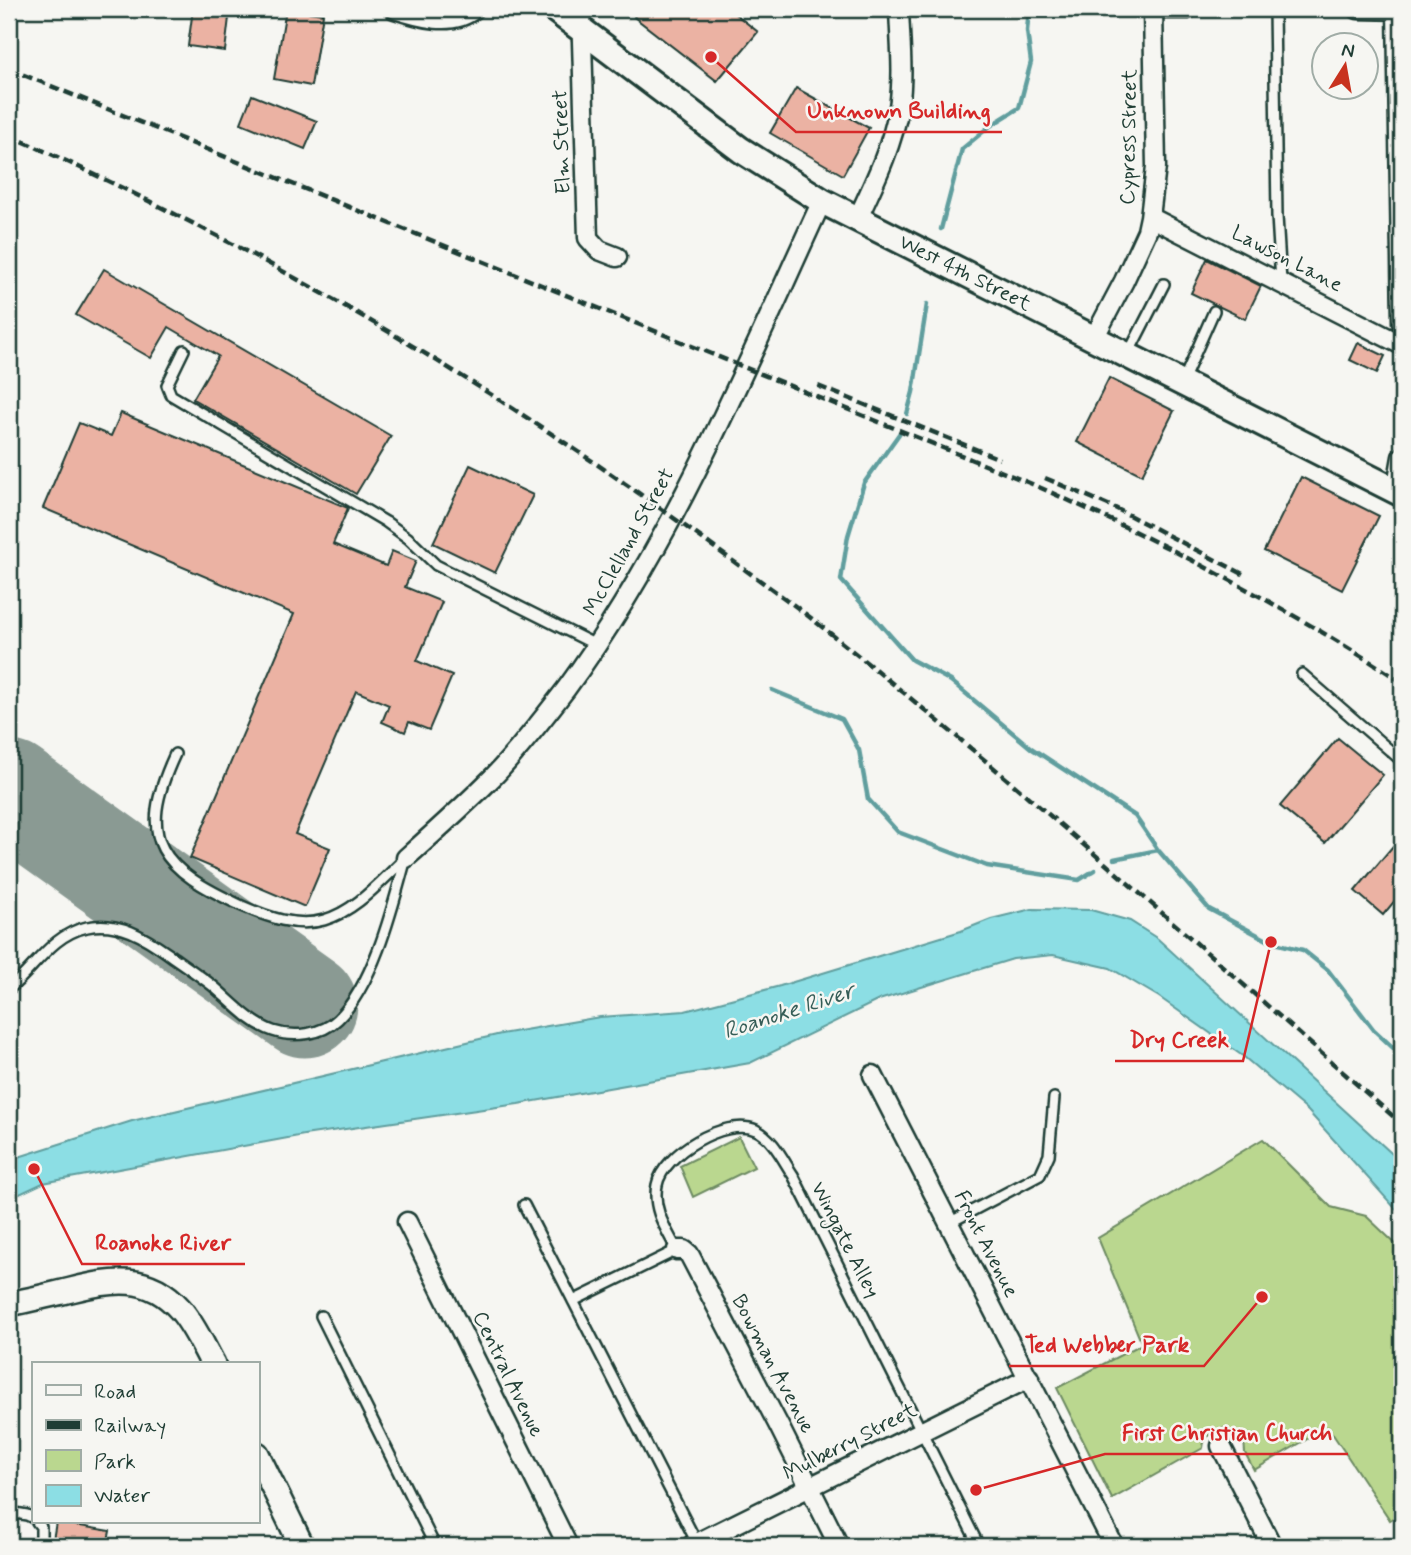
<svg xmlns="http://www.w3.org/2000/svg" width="1411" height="1555" viewBox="0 0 1411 1555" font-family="Mynerve,sans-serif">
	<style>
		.green { fill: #bad78f; stroke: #6c8a62; stroke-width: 2 }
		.water { fill: #8cdee4; stroke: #609e9e; stroke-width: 2 }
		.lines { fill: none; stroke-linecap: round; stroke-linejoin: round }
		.stream { stroke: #609e9e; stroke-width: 4.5 }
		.runway { stroke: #8a9a93; stroke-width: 105 }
		.building { fill: #ebb2a3; stroke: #1f3d34; stroke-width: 2 }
		.service-casing { stroke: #1f3d34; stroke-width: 14 }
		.minor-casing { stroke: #1f3d34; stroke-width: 23 }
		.tertiary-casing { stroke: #1f3d34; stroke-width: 28 }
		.secondary-casing { stroke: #1f3d34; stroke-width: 30 }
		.service { stroke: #f6f6f2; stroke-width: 9 }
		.minor { stroke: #f6f6f2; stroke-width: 18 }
		.tertiary { stroke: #f6f6f2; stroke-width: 23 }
		.secondary { stroke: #f6f6f2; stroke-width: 24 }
		.rail { stroke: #1f3d34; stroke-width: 4.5; stroke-dasharray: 10 5; stroke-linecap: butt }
		.labels { text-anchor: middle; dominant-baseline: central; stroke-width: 5; stroke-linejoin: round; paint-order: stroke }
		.street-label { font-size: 21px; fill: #1f3d34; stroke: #f6f6f2 }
		.water-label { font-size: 23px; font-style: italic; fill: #355d57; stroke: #f6f6f2 }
		.leader { fill: none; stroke: #d62828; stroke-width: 2.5 }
		.callout-dot { fill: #d62828; stroke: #f6f6f2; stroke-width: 2.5 }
		.callout-label { font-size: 23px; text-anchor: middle; font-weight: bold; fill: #d62828; stroke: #f6f6f2; stroke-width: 5; stroke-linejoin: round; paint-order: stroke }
	</style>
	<rect width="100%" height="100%" fill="#f6f6f2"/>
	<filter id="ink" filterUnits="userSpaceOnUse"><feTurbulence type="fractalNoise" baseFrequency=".0143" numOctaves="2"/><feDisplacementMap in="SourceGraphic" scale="14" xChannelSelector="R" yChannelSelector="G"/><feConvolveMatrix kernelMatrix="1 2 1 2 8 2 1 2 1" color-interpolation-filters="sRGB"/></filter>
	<g filter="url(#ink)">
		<!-- green -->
		<path class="green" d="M739,1137L754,1167L693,1197L680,1166Z
			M1263,1139L1331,1207L1366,1216L1402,1250V1512L1390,1520L1328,1427L1254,1470L1245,1453L1244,1439L1225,1428C1213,1431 1204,1435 1203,1448L1112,1499L1057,1388L1142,1344L1098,1238Z"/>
		<!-- water -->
		<path class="water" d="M1032,909L1091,910L1130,921L1158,939L1402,1163V1216L1308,1111L1244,1057L1159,997L1110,968L1053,955L1013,959L879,1000L750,1063L518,1104L304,1135L43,1183L9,1199V1160L132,1121L501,1034L600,1017L685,1011L780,986L961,931L991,919Z"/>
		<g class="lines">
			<!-- stream -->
			<path class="stream" d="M941,229L962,149L990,126L1019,108L1031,62L1027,31L1029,9
				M907,414L913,392L927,304
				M899,434L864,483L848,536L841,580L912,660L951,681L1031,748L1135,816L1158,850L1209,909L1271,942L1303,950L1328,970L1374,1030L1402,1056
				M772,690L842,719L859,750L868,799L898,832L987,866L1079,880L1095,870
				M1114,859L1158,850"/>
			<!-- runway -->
			<path class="runway" d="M9,793L305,1005"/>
		</g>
		<!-- building -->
		<path class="building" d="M193,9H230L225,51L188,46Z
			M286,9L323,14L311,86L274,79Z
			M640,9H729L758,32L717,81L634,17Z
			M796,88L869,128L843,175L770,133Z
			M252,95L317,121L305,149L241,123Z
			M1207,259L1261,286L1245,319L1191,293Z
			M104,269L391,436L356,494L193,399L218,356L169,327L151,358L76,315Z
			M1358,343L1385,356L1377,373L1350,360Z
			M1109,378L1174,411L1142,475L1077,442Z
			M121,413L348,508L333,544L386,566L392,551L416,561L405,587L442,602L417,661L452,676L429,730L409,722L405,732L382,722L389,705L356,691L295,834L330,848L305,907L190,858L294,614L43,508L79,423L111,436Z
			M470,465L533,495L495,573L433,543Z
			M1301,477L1379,516L1342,590L1264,551Z
			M1338,738L1383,775L1325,843L1280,806Z
			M1393,846L1402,854V892L1383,915L1355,891Z
			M56,1522L110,1531L107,1546H52Z"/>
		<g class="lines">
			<defs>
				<path id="service" d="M1274,9L1277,216L1281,282
					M184,350L167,385L171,395L386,522L408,538L436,565L596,645
					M1128,354L1164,284
					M1183,381L1214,311
					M1302,674L1402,761
					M175,754C134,842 162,869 242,906C267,917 297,928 324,920C356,911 381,881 405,859
					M9,989C35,968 51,935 87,927C118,920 145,937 170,955C184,965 199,975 213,986C231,1001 250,1023 273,1031C294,1038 322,1035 338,1019C374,984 393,906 406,858
					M524,1205L698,1545
					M949,1223L1040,1175L1049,1155L1054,1098
					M573,1301L677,1250C666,1229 652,1209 657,1185C663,1154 725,1117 756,1130C773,1138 783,1160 793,1175L979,1546
					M321,1316L435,1546
					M9,1512L27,1515L33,1518
					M37,1522L41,1527V1546"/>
				<path id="minor" d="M395,9C419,17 453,27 474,9
					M581,9L588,238L599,250L617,257
					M1153,9H1187
					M1358,9L1402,10
					M1397,9L1402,322
					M1150,217L1402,345
					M857,220C874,183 892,147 899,107C904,75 900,41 899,9
					M1094,338L1124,281L1147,231L1150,217L1156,167L1153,9
					M1396,491L1402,457
					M406,858C435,832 464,806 492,778C516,754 545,716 566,689C674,542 746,365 822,201
					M873,1075L1114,1546
					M407,1222L568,1546
					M677,1250H684L689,1254L779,1426L839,1546
					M1221,1446L1272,1546
					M691,1546L1029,1378"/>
				<path id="tertiary" d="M9,1304C30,1300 50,1295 71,1290C113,1280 148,1273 180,1309C194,1325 203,1346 213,1364
					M257,1454L302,1546"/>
				<g id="secondary">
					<path id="s1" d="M554,9L741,150L822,201L1402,494"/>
				</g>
			</defs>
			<!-- service casing -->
			<use href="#service" class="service-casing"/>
			<!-- minor casing -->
			<use href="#minor" class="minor-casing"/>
			<!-- tertiary casing -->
			<use href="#tertiary" class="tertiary-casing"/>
			<!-- secondary casing -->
			<use href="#secondary" class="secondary-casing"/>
			<!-- service -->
			<use href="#service" class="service"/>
			<!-- minor -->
			<use href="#minor" class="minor"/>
			<!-- tertiary -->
			<use href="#tertiary" class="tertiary"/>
			<!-- secondary -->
			<use href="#secondary" class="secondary"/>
			<!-- rail -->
			<path class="rail" d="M9,69L1032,484C1161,541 1284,605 1402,682
				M9,135C258,246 495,386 715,548C752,575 790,601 826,630C1024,787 1212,958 1402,1124
				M818,386L1000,459
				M1045,478L1113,507L1243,574"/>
		</g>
	</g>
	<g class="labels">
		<!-- street labels -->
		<g class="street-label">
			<text transform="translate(1129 137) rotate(-89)">Cypress Street</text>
			<text transform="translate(562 142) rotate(-92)">Elm Street</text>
			<text transform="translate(1287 259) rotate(27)">Lawson Lane</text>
			<text stroke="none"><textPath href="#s1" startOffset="490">West 4th Street</textPath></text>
			<text transform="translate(629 542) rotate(-61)">McClelland Street</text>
			<text transform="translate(845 1240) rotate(63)">Wingate Alley</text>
			<text transform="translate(986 1244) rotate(63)">Front Avenue</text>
			<text transform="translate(773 1364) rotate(62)">Bowman Avenue</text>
			<text transform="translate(508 1374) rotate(64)">Central Avenue</text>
			<text transform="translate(850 1442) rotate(-27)">Mulberry Street</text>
		</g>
		<!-- water labels -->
		<g class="water-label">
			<text transform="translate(789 1012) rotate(-18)">Roanoke River</text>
		</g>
	</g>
	<!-- callouts -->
	<path class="leader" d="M711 57L796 132H1002M1271 942L1243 1061H1115M34 1169L82 1264H245M1262 1297L1204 1366H1009M976 1490L1105 1454H1348"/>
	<g class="callout-dot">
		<circle cx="711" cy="57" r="7"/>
		<circle cx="1271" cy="942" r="7"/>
		<circle cx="34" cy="1169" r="7"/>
		<circle cx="1262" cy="1297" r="7"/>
		<circle cx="976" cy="1490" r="7"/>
	</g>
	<g class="callout-label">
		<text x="899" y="118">Unknown Building</text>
		<text x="1179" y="1047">Dry Creek</text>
		<text x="163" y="1250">Roanoke River</text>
		<text x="1107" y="1352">Ted Webber Park</text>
		<text x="1227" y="1440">First Christian Church</text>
	</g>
	<!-- margin -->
	<rect width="1411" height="1555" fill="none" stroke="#f6f6f2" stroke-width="35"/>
	<rect x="18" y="18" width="1376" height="1520" fill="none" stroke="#1f3d34" stroke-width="2.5" filter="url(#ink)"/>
	<!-- legend -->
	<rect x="32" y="1362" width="228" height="161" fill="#f6f6f2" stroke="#a0aca6" stroke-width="2"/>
	<rect x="46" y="1385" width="35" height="10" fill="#f6f6f2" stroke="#a0aca6" stroke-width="2"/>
	<text x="94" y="1398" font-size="21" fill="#1f3d34">Road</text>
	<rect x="46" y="1420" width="35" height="10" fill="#1f3d34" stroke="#a0aca6" stroke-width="2"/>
	<text x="94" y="1432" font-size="21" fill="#1f3d34">Railway</text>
	<rect x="46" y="1450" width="35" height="21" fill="#bad78f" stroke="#a0aca6" stroke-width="2"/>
	<text x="94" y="1468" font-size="21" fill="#1f3d34">Park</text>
	<rect x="46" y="1485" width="35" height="21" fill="#8cdee4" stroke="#a0aca6" stroke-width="2"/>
	<text x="94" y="1502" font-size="21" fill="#1f3d34">Water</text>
	<!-- north arrow -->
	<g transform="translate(1345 66) rotate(11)"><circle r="33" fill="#f6f6f2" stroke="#a0aca6" stroke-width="2"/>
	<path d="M0-5L12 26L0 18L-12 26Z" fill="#c8321e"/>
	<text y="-10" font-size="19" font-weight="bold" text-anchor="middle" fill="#1f3d34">N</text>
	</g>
</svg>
